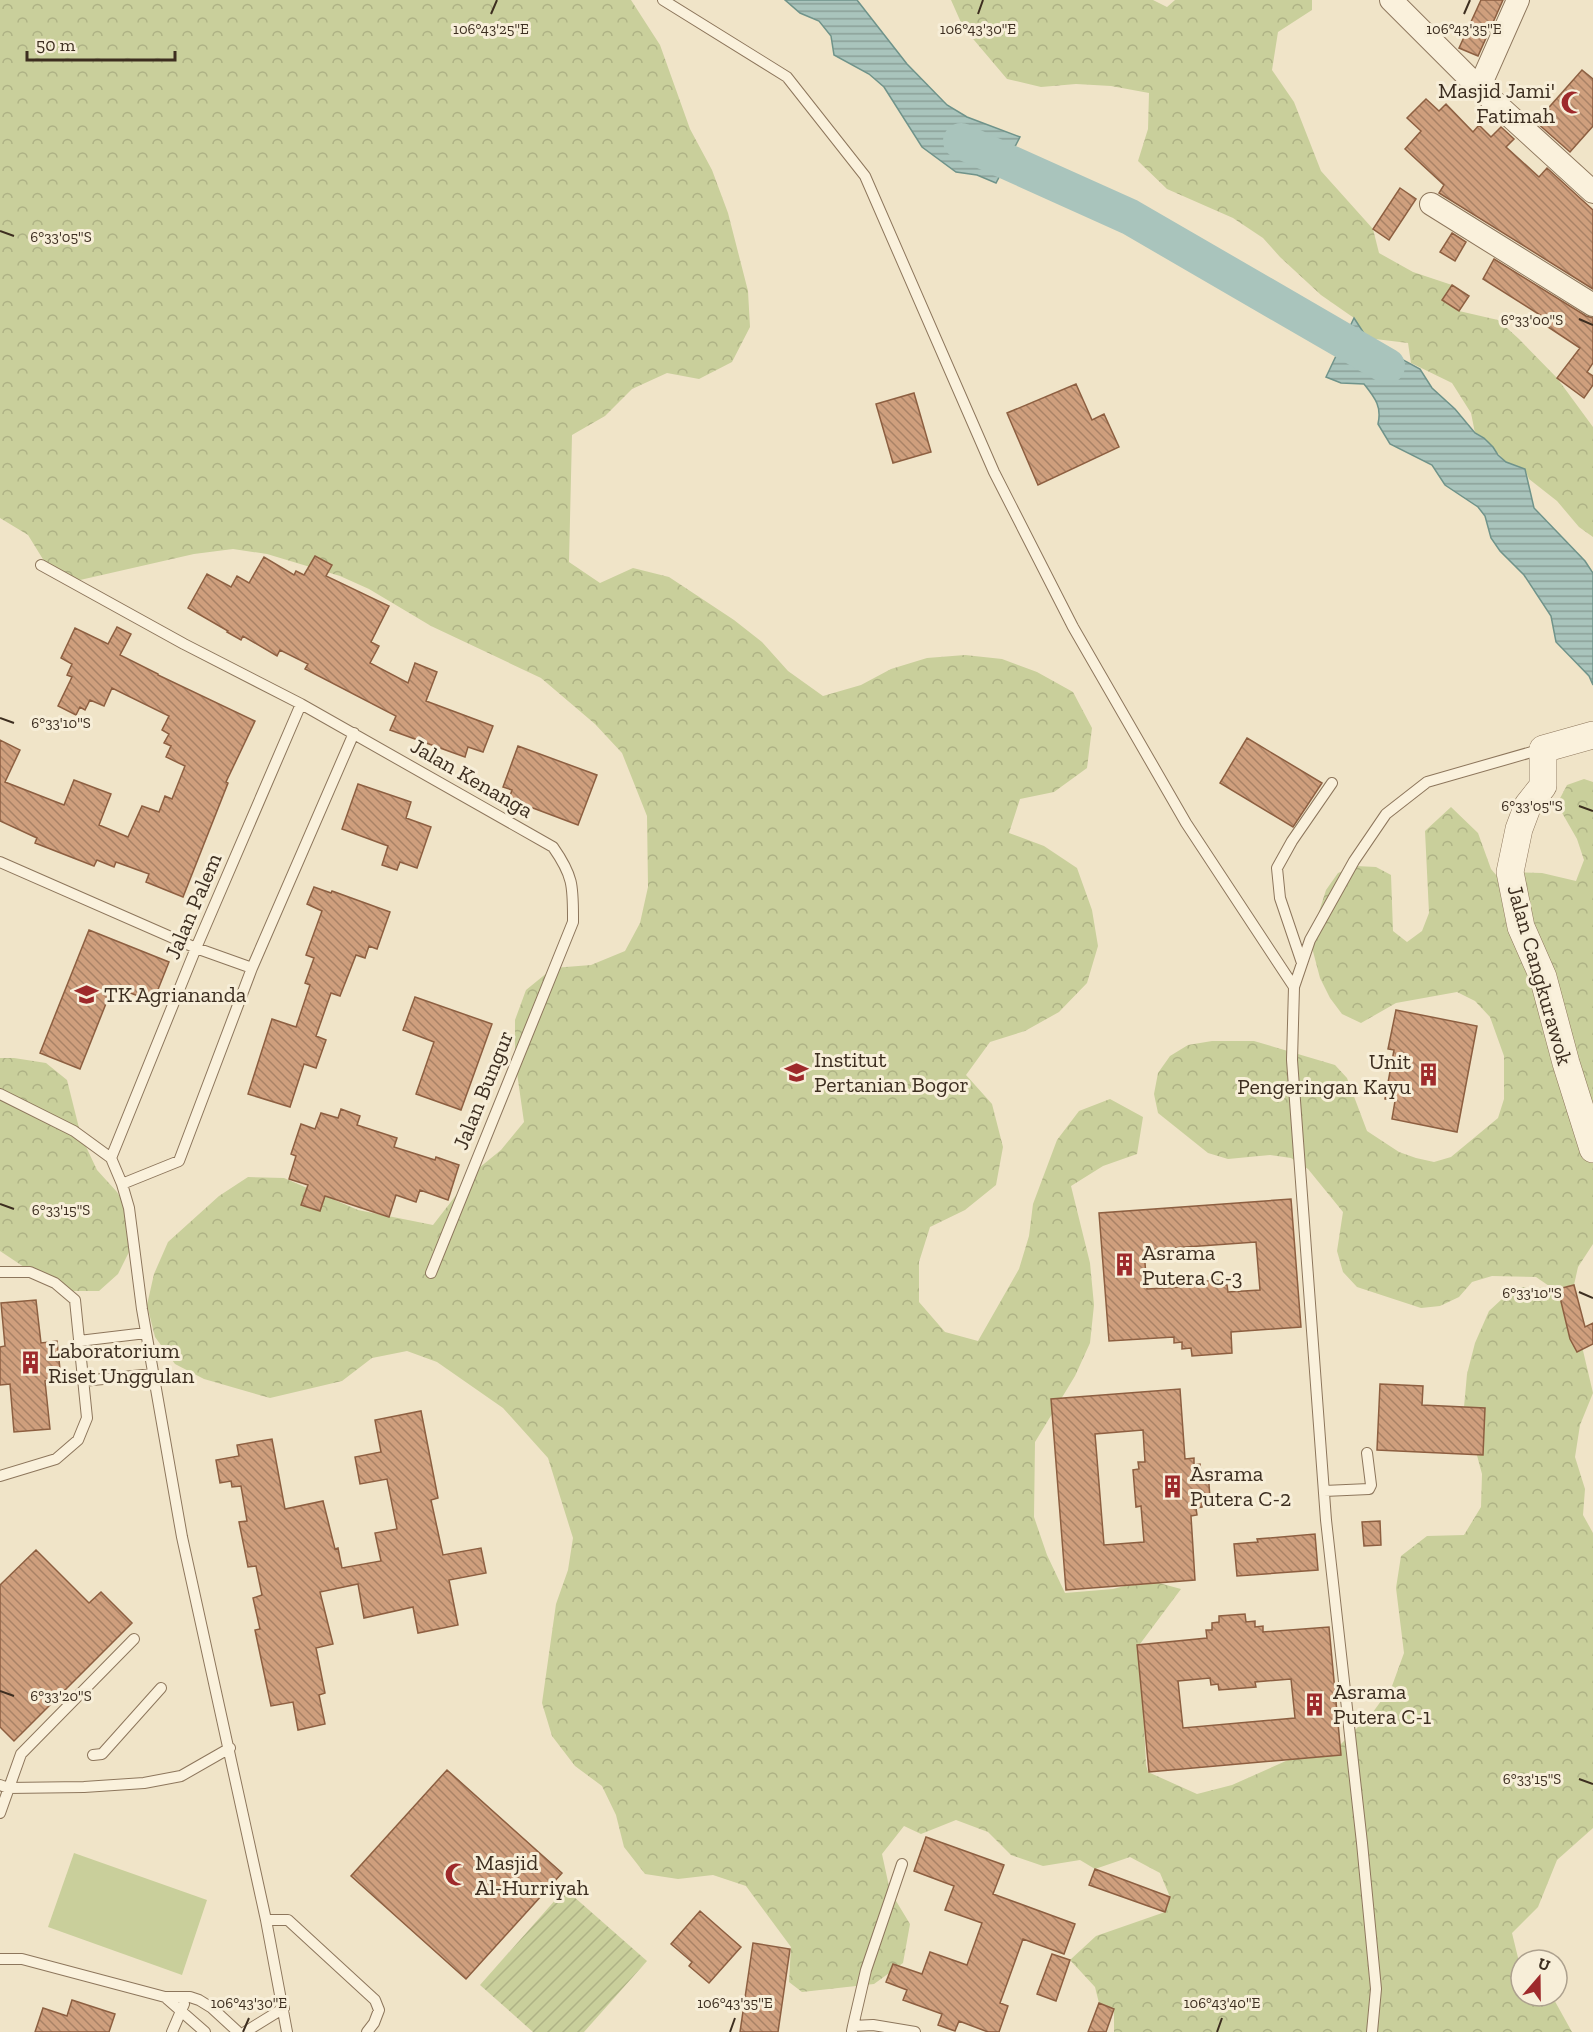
<svg xmlns="http://www.w3.org/2000/svg" width="1593" height="2032" viewBox="0 0 1593 2032" font-family="'Zilla Slab',serif">
	<style>
		.forest { fill: url(#forest-crowns) }
		.garden { fill: url(#garden-furrows) }
		.pitch { fill: #c9cf9b }
		.water { fill: url(#water-rules); stroke: #6f938a; stroke-width: 1.5 }
		.lines { fill: none; stroke-linecap: round; stroke-linejoin: round }
		.river { stroke: #a9c4bc; stroke-width: 36 }
		.building { fill: url(#building-back-hatch); stroke: #8d5f41; stroke-width: 1.5; fill-rule: evenodd }
		.service-casing { stroke: #8d765c; stroke-width: 12 }
		.minor-casing { stroke: #8d765c; stroke-width: 24 }
		.tertiary-casing { stroke: #8d765c; stroke-width: 28 }
		.service { stroke: #faf1dc; stroke-width: 10 }
		.minor { stroke: #faf1dc; stroke-width: 22 }
		.tertiary { stroke: #faf1dc; stroke-width: 27 }
		.ticks { fill: none; stroke: #3d2e20; stroke-width: 2 }
		.labels { text-anchor: middle; dominant-baseline: central; stroke-width: 6; stroke-linejoin: round; paint-order: stroke }
		.poi-label { font-size: 22px; fill: #3d2e20; stroke: #f7eed8; text-anchor: start }
		.street-label { font-size: 22px; fill: #3d2e20; stroke: #f7eed8 }
		.ticks-label { font-size: 15px; text-anchor: middle; fill: #3d2e20; stroke: #f7eed8; stroke-width: 6; stroke-linejoin: round; paint-order: stroke }
	</style>
	<defs>
		<pattern id="forest-crowns" width="20" height="18" patternUnits="userSpaceOnUse" patternTransform="scale(1.5)"><rect width="20" height="18" fill="#c9cf9b"/><path d="M2 6a3 3 0 1 1 6 0M12 15a3 3 0 1 1 6 0" fill="none" stroke="#aeb285"/></pattern>
		<pattern id="garden-furrows" width="10" height="10" patternUnits="userSpaceOnUse" patternTransform="scale(1.5)"><rect width="10" height="10" fill="#c9cf9b"/><path d="M-1 1l2-2M0 10L10 0M9 11l2-2" fill="none" stroke="#aeb285"/></pattern>
		<pattern id="water-rules" width="6" height="5" patternUnits="userSpaceOnUse" patternTransform="scale(1.5)"><rect width="6" height="5" fill="#a9c4bc"/><path d="M0 2.5h6" fill="none" stroke="#8ba098"/></pattern>
		<pattern id="building-back-hatch" width="6" height="6" patternUnits="userSpaceOnUse" patternTransform="scale(1.5)"><rect width="6" height="6" fill="#cf9f7d"/><path d="M-1 5l2 2M0 0l6 6M5-1l2 2" fill="none" stroke="#a98266"/></pattern>
	</defs>
	<rect width="100%" height="100%" fill="#f0e4c8"/>
	<!-- forest -->
	<path class="forest" d="M0,0H631L660,45L690,129L712,170L728,213L748,291L750,327L732,362L699,379L667,373L632,389L605,416L572,435L569,562L600,583L633,568L669,577L734,620L762,642L788,671L823,696L861,685L891,669L927,658L965,655L1002,659L1037,672L1073,692L1092,728L1087,768L1054,792L1020,799L1009,833L1044,846L1077,868L1092,910L1098,946L1087,983L1059,1012L1025,1031L990,1042L966,1075L992,1104L1003,1147L996,1185L965,1210L930,1227L919,1262V1302L945,1332L978,1341L1019,1269L1029,1236L1033,1204L1057,1140L1079,1111L1110,1099L1143,1117L1137,1154L1103,1166L1071,1186L1090,1263L1094,1305L1090,1343L1075,1376L1035,1442L1034,1517L1047,1555L1065,1593L1113,1589L1148,1580L1181,1589L1140,1644L1146,1765L1148,1772L1197,1794L1232,1785L1295,1757H1328L1373,1712L1392,1686L1404,1653L1396,1588L1401,1556L1427,1536L1464,1535L1481,1507L1482,1474L1464,1407L1467,1374L1475,1343L1489,1311L1515,1287L1552,1288L1536,1277L1492,1276L1472,1282L1459,1297L1440,1306L1421,1308L1357,1287L1343,1272L1337,1251L1343,1212L1308,1169L1291,1158L1270,1155L1228,1159L1208,1153L1158,1113L1154,1094L1158,1073L1170,1056L1188,1045L1212,1041H1254L1335,1065L1347,1078L1367,1131L1399,1152L1416,1158L1434,1162L1451,1157L1498,1118L1504,1099V1056L1490,1017L1475,1001L1457,992L1396,1003L1361,1023L1342,1014L1330,998L1320,978L1310,940L1326,890L1338,873L1356,866L1376,867L1391,875L1393,931L1407,942L1422,931L1429,913L1425,831L1451,807L1478,833L1491,869L1502,882L1510,872L1542,873L1576,881L1584,860L1577,839L1557,804L1567,785L1584,779L1593,782V1244L1578,1267L1574,1285L1554,1289L1576,1321L1593,1393L1580,1425L1575,1457L1585,1489L1583,1515L1593,1533V1828L1557,1860L1538,1907L1512,1933L1521,1970V1996H1552L1572,2032H1114V2009L1099,2003L1095,1987L1070,1960L1096,1936L1165,1912L1170,1897L1160,1873L1130,1857L1095,1869L1080,1860L1043,1866L1011,1855L988,1832L956,1820L921,1834L904,1826L882,1854L890,1891L910,1924L903,1963L874,1984L802,1992L789,1982L791,1947L746,1886L713,1875L678,1879L645,1874L624,1847L616,1815L602,1786L575,1766L552,1736L542,1703L556,1604L568,1570L573,1538L548,1458L503,1408L437,1362L407,1351L372,1358L342,1381L270,1398L204,1379L175,1364L155,1337L147,1305L154,1274L168,1242L219,1196L248,1177L284,1178L358,1210L433,1225L474,1172L501,1150L524,1122L515,1059V1020L526,990L553,968L591,965L625,951L640,923L648,887L647,816L622,753L595,724L541,678L431,626L369,589L340,576L267,554L233,549L194,554L80,580L49,569L28,535L0,518Z
		M951,0H1153L1167,7L1175,0H1312V10L1278,32L1272,70L1294,102L1321,171L1373,229L1379,253L1413,272L1452,285L1443,300L1459,311L1498,320L1519,339L1557,378L1593,427V537L1579,527L1557,501L1529,479L1525,469L1506,462L1484,438L1475,433L1471,413L1452,383L1411,363L1408,343L1367,338L1354,318L1321,295L1280,257L1263,238L1233,218L1167,189L1138,161L1148,129L1149,93L1111,86L1076,84L1041,87L1007,79L963,27Z
		M0,1058H14L46,1063L67,1080L81,1136L97,1170L117,1192L132,1217L130,1250L118,1274L99,1291H72L24,1267L0,1251Z"/>
	<!-- garden -->
	<path class="garden" d="M565,1889L647,1961L584,2032H533L480,1985Z"/>
	<!-- pitch -->
	<path class="pitch" d="M74,1853L207,1900L182,1975L48,1927Z"/>
	<!-- water -->
	<path class="water" d="M785,0H857L907,64L947,105L967,117L1020,137L996,183L977,175L956,172L922,147L884,87L869,74L834,55L831,36L819,21L800,13Z
		M1354,318L1367,338L1375,343L1385,346L1392,354L1420,369L1432,388L1455,409L1475,433L1484,438L1493,447L1498,455L1506,462L1525,469L1534,508L1585,561L1593,573V685L1589,676L1556,642L1551,616L1524,575L1500,551L1491,538L1485,516L1478,507L1445,485L1432,465L1390,444L1378,424C1382,406 1375,398 1364,384L1341,383L1326,377Z"/>
	<g class="lines">
		<!-- river -->
		<path class="river" d="M961,141L1130,217L1387,366"/>
	</g>
	<!-- building -->
	<path class="building" d="M1481,0H1503L1478,56L1459,48Z
		M1582,70L1593,79V126L1570,152L1536,122Z
		M1426,99L1439,111L1446,104L1473,132L1479,125L1491,137L1501,127L1514,139L1506,147L1539,177L1547,168L1593,210V289L1439,193L1444,185L1405,149L1421,131L1407,118Z
		M1400,188L1416,199L1389,240L1373,229Z
		M1452,233L1466,242L1455,261L1440,252Z
		M1494,259L1586,316L1593,318V363L1587,372L1593,376V385L1584,398L1557,378L1580,348L1542,323L1545,318L1483,279Z
		M1452,285L1469,296L1459,311L1442,300Z
		M1076,384L1092,420L1104,414L1119,447L1038,485L1007,413Z
		M914,393L931,452L893,463L876,404Z
		M315,556L332,565L326,576L389,606L371,642L379,646L370,663L408,683L415,663L437,672L426,701L493,726L483,752L468,747L465,757L390,730L396,716L305,669L308,664L280,650L277,656L243,636L241,640L227,632L228,631L188,608L207,574L231,587L237,576L249,583L264,557L294,575L296,571L304,575Z
		M117,627L131,634L120,655L158,674V675L255,721L226,782L228,783L183,897L146,882L149,874L116,862L114,867L97,860L94,866L35,843L37,838L0,821V740L20,750L5,782L64,805L74,780L111,794L99,825L128,837L142,806L159,812L165,796L172,799L185,766L166,757L171,746L164,743L169,734L162,730L169,716L112,688L104,706L90,700L85,710L80,707L76,715L58,706L72,677L67,675L72,664L61,658L75,628L108,644Z
		M1247,738L1322,783L1293,827L1220,783Z
		M518,746L597,775L578,825L509,799L512,790L503,787Z
		M358,784L411,802L406,818L431,827L417,868L400,862L397,870L382,865L388,846L342,829Z
		M314,887L331,893L332,891L390,912L377,949L369,946L365,958L356,955L340,996L331,993L316,1036L326,1040L316,1068L304,1064L290,1107L248,1094L272,1019L296,1027L310,985L305,983L314,958L306,955L322,911L307,904Z
		M89,930L169,962L153,1002L113,986L80,1069L40,1053Z
		M415,997L492,1024L461,1110L416,1094L434,1042L403,1030Z
		M1396,1010L1477,1026L1457,1132L1392,1119L1395,1101L1385,1099L1394,1050L1388,1049Z
		M341,1109L360,1116L357,1125L397,1138L394,1147L435,1160L436,1157L459,1165L448,1200L420,1190L416,1202L396,1195L389,1217L325,1196L320,1211L301,1205L308,1185L289,1179L296,1156L291,1154L301,1124L315,1129L321,1113L338,1118Z
		M1291,1199L1301,1327L1231,1332L1232,1353L1192,1356L1191,1348L1182,1349V1342L1174,1343V1337L1109,1341L1099,1213ZM1256,1242L1260,1290L1228,1292L1227,1285L1220,1286V1280L1182,1283L1183,1287L1147,1289L1144,1250Z
		M1574,1285L1585,1327L1593,1323V1344L1577,1352L1570,1339L1558,1289Z
		M36,1300L41,1343L57,1341L61,1379L45,1381L50,1429L14,1432L10,1384L0,1385V1347L5,1346L1,1303Z
		M1380,1384L1423,1386L1422,1405L1485,1408L1483,1455L1377,1450Z
		M1180,1389L1185,1459L1194,1458V1465L1200,1464L1201,1472L1208,1471L1210,1498L1202,1499V1507L1196,1508L1197,1515L1191,1516L1195,1580L1066,1590L1051,1399ZM1143,1430L1145,1462H1138L1139,1469L1133,1470L1136,1507L1141,1506L1144,1542L1104,1545L1095,1434Z
		M421,1411L438,1498L431,1500L443,1555L481,1548L486,1573L449,1580L458,1625L418,1633L413,1607L364,1618L358,1584L320,1592L333,1644L316,1648L325,1693L319,1695L325,1724L298,1730L293,1702L271,1706L255,1630L260,1629L253,1598L262,1595L256,1566L248,1567L239,1522L247,1521L241,1486L232,1487L231,1481L220,1483L216,1460L239,1456L237,1445L272,1439L285,1509L323,1501L335,1549L338,1548L342,1568L381,1561L375,1533L397,1529L387,1479L360,1484L355,1457L381,1452L375,1420Z
		M1380,1521L1381,1545L1364,1546L1362,1522Z
		M1315,1534L1318,1570L1237,1576L1234,1544L1258,1542L1257,1539Z
		M36,1550L89,1603L101,1592L132,1623L14,1741L0,1727V1585Z
		M1245,1614L1246,1622L1255,1621V1627L1263,1626V1632L1329,1627L1341,1755L1149,1772L1137,1645L1207,1638L1206,1630H1212V1623L1219,1622V1616ZM1210,1678L1211,1685L1218,1684L1219,1690L1256,1687L1255,1682L1291,1679L1295,1718L1183,1728L1178,1681Z
		M447,1770L562,1873L466,1979L351,1876Z
		M926,1837L1004,1865L993,1894L1075,1924L1064,1954L1023,1939L1000,2003L1008,2006L999,2032H988L959,2021L955,2031L938,2025L942,2014L903,2000L907,1990L886,1982L893,1964L922,1974L930,1952L967,1965L982,1923L945,1910L954,1886L914,1871Z
		M1095,1869L1170,1897L1165,1912L1089,1885Z
		M700,1911L741,1947L709,1983L689,1966L692,1962L671,1944Z
		M753,1943L790,1949L778,2032H740Z
		M1052,1954L1070,1960L1056,2001L1037,1994Z
		M72,2000L115,2014L109,2032H35L43,2008L67,2016Z
		M1099,2003L1114,2009L1106,2032H1088Z"/>
	<g class="lines">
		<defs>
			<path id="service" d="M663,0L787,77L865,176L994,472L1073,627L1186,823L1294,987
				M41,565L184,644L301,704L553,847C574,877 573,887 573,922L431,1273
				M0,862L196,948L252,968
				M1302,963L1280,898L1277,868L1292,841L1332,783
				M0,1094L74,1131L111,1158L122,1184L129,1208L142,1309L182,1537L266,1920L287,2032
				M111,1158L196,948L301,704
				M122,1184L179,1161L252,968L354,733
				M0,1272H30L55,1283L75,1300L87,1418L78,1440L56,1459L0,1476
				M79,1341L146,1333
				M83,1381L153,1374
				M1324,1491L1369,1489L1371,1485L1367,1453
				M93,1755L102,1754L161,1688
				M0,1785L8,1788L84,1787L144,1783L181,1776L230,1748
				M0,1813L21,1754L134,1639
				M266,1920H288L375,2000L379,2010L374,2023L367,2032
				M0,1959H22L165,1997H190L199,2000L212,2008L238,2032
				M165,1997L205,2032
				M853,2026L866,1970L902,1864
				M852,2031L853,2026L873,2025L915,2032
				M172,2032L184,2004
				M245,2032L284,2008
				M1372,2032L1376,1989L1362,1843L1326,1520L1292,1060L1294,987L1310,940L1354,861L1386,814L1427,782L1542,749"/>
			<path id="minor" d="M1391,0L1479,88L1593,192
				M1479,88L1518,0
				M1431,204L1593,305"/>
			<path id="tertiary" d="M1593,735L1543,749V786L1528,805L1519,829L1510,872L1521,927L1543,977L1566,1063L1593,1149"/>
		</defs>
		<!-- service casing -->
		<use href="#service" class="service-casing"/>
		<!-- minor casing -->
		<use href="#minor" class="minor-casing"/>
		<!-- tertiary casing -->
		<use href="#tertiary" class="tertiary-casing"/>
		<!-- service -->
		<use href="#service" class="service"/>
		<!-- minor -->
		<use href="#minor" class="minor"/>
		<!-- tertiary -->
		<use href="#tertiary" class="tertiary"/>
	</g>
	<!-- ticks -->
	<path class="ticks" d="M491,14L497,0M978,14L983,0M1464,14L1470,0M0,231L14,236M1579,319L1593,325M0,718L14,723M1579,806L1593,811M0,1204L14,1209M1579,1292L1593,1298M0,1691L14,1696M1579,1779L1593,1784M243,2032L249,2018M730,2032L735,2018M1217,2032L1222,2018"/>
	<!-- icons -->
	<defs>
		<symbol id="mosque-bare" viewBox="-9 -9 18 18"><path d="M3.5-4.9A6 6 0 1 0 3.5 4.9A5 5 0 1 1 3.5-4.9Z" fill="#9e2a2b" stroke="#f7eed8" stroke-width="2.5" paint-order="stroke"/></symbol>
		<symbol id="school-bare" viewBox="-9 -9 18 18"><path d="M0-5L7-2L0 1L-7-2ZM-4 1L0 2.5L4 1V4Q0 6-4 4Z" fill="#9e2a2b" stroke="#f7eed8" stroke-width="2.5" paint-order="stroke"/></symbol>
		<symbol id="university-bare" viewBox="-9 -9 18 18"><path d="M0-5L7-2L0 1L-7-2ZM-4 1L0 2.5L4 1V4Q0 6-4 4Z" fill="#9e2a2b" stroke="#f7eed8" stroke-width="2.5" paint-order="stroke"/></symbol>
		<symbol id="building-bare" viewBox="-9 -9 18 18"><path d="M-4-6H4V6H1V3H-1V6H-4ZM-2.5-4.3h1.7v1.8h-1.7ZM.8-4.3h1.7v1.8H.8ZM-2.5-1h1.7V.8h-1.7ZM.8-1h1.7V.8H.8Z" fill="#9e2a2b" stroke="#f7eed8" stroke-width="2.5" paint-order="stroke"/></symbol>
	</defs>
	<g fill-rule="evenodd">
		<use href="#mosque-bare" x="1556" y="86" width="33" height="33"/>
		<use href="#school-bare" x="70" y="978" width="33" height="33"/>
		<use href="#university-bare" x="780" y="1056" width="33" height="33"/>
		<use href="#building-bare" x="1412" y="1058" width="33" height="33"/>
		<use href="#building-bare" x="1108" y="1248" width="33" height="33"/>
		<use href="#building-bare" x="14" y="1346" width="33" height="33"/>
		<use href="#building-bare" x="1156" y="1470" width="33" height="33"/>
		<use href="#building-bare" x="1298" y="1688" width="33" height="33"/>
		<use href="#mosque-bare" x="440" y="1858" width="33" height="33"/>
	</g>
	<g class="labels">
		<!-- poi labels -->
		<g class="poi-label">
			<text x="1555" y="90" text-anchor="end">Masjid Jami'<tspan x="1555" dy="25">Fatimah</tspan></text>
			<text x="104" y="994">TK Agriananda</text>
			<text x="814" y="1059">Institut<tspan x="814" dy="25">Pertanian Bogor</tspan></text>
			<text x="1411" y="1061" text-anchor="end">Unit<tspan x="1411" dy="25">Pengeringan Kayu</tspan></text>
			<text x="1142" y="1252">Asrama<tspan x="1142" dy="25">Putera C-3</tspan></text>
			<text x="48" y="1350">Laboratorium<tspan x="48" dy="25">Riset Unggulan</tspan></text>
			<text x="1190" y="1473">Asrama<tspan x="1190" dy="25">Putera C-2</tspan></text>
			<text x="1333" y="1691">Asrama<tspan x="1333" dy="25">Putera C-1</tspan></text>
			<text x="475" y="1862">Masjid<tspan x="475" dy="25">Al-Hurriyah</tspan></text>
		</g>
		<!-- street labels -->
		<g class="street-label">
			<text transform="translate(472 778) rotate(30)">Jalan Kenanga</text>
			<text transform="translate(193 906) rotate(-67)">Jalan Palem</text>
			<text transform="translate(1540 975) rotate(74)">Jalan Cangkurawok</text>
			<text transform="translate(483 1090) rotate(-68)">Jalan Bungur</text>
		</g>
	</g>
	<g class="ticks-label">
		<text x="978" y="34">106°43'30"E</text>
		<text x="1464" y="34">106°43'35"E</text>
		<text x="491" y="34">106°43'25"E</text>
		<text x="61" y="242">6°33'05"S</text>
		<text x="1532" y="325">6°33'00"S</text>
		<text x="61" y="728">6°33'10"S</text>
		<text x="1532" y="811">6°33'05"S</text>
		<text x="61" y="1215">6°33'15"S</text>
		<text x="1532" y="1298">6°33'10"S</text>
		<text x="61" y="1701">6°33'20"S</text>
		<text x="1532" y="1784">6°33'15"S</text>
		<text x="249" y="2008">106°43'30"E</text>
		<text x="735" y="2008">106°43'35"E</text>
		<text x="1222" y="2008">106°43'40"E</text>
	</g>
	<!-- north arrow -->
	<g transform="translate(1539 1978) rotate(20)"><circle r="28" fill="#f7eed8" stroke="#ada18e" stroke-width="1.5"/>
	<path d="M0-4.5L10 22L0 15L-10 22Z" fill="#9e2a2b"/>
	<text y="-9" font-size="16" font-weight="bold" text-anchor="middle" fill="#3d2e20">U</text>
	</g>
	<!-- scale -->
	<path d="M27 51v9h148v-9" fill="none" stroke="#3d2e20" stroke-width="3"/>
	<text x="36" y="51" font-size="18" fill="#3d2e20" stroke="#f7eed8" stroke-width="4.5" paint-order="stroke">50 m</text>
</svg>
